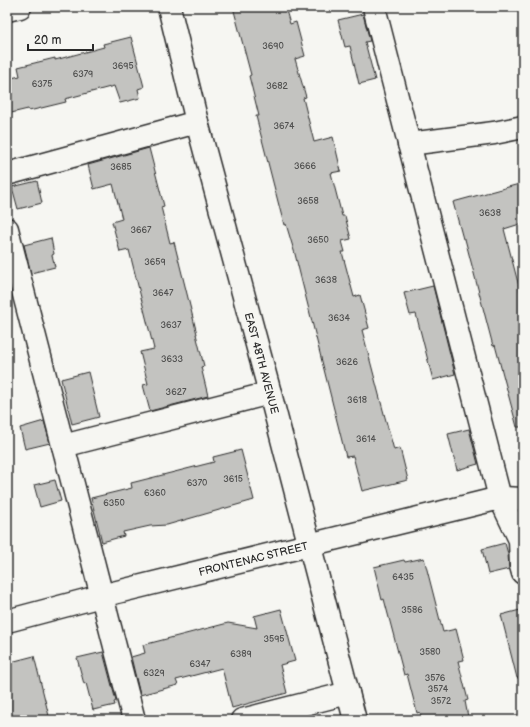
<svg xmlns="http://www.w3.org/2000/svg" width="530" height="727" viewBox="0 0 530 727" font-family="'Balsamiq Sans',sans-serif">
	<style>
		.building { fill: #c3c3c0; stroke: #2b2b2b }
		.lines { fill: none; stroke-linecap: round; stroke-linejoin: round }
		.minor-casing { stroke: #2b2b2b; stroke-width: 25 }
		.major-casing { stroke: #2b2b2b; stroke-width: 25 }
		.minor { stroke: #f6f6f2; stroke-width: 22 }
		.major { stroke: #f6f6f2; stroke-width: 22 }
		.labels { text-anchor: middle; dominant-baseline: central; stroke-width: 3; stroke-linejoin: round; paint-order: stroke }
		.number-label { font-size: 9px; fill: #515150 }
		.street-label { font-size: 11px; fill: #2b2b2b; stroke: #f6f6f2 }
	</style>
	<rect width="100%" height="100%" fill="#f6f6f2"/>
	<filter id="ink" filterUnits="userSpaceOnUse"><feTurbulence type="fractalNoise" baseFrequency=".025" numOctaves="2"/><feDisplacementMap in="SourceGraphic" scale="8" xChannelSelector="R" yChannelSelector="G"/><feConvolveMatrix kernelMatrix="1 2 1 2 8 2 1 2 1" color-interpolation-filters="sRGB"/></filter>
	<g filter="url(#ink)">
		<!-- building -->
		<path class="building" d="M233,7H285L290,24L296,22L305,56L295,59L306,97L303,98L314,142L333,137L341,171L331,173L342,216H345L351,239L342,241L345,252H342L354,297L360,295L369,328L362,330L383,410L394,450L400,448L408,480L362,491L353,456L346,457L295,254L286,224L284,225L256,116H259L249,76L251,75Z
			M363,14L370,41L365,42L375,80L359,84L350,46L345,47L338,20Z
			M131,37L144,87L138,89L140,98L120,103L114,86L65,99L66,102L29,111L28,109L7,114V79L20,76L18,67L55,58V60L104,47L103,44Z
			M149,148L164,206L161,207L170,243L174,242L197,334H196L204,366L201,367L208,396L150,411L143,385L148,384L140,352L154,349L129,250L120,252L112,222L122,219L113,184L94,189L88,165Z
			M37,181L42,203L18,209L12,187Z
			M523,183V223L504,229L523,302V427H517L495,345L493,346L465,239H463L453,202Z
			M51,238L54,254L52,255L55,267L31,273L24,245Z
			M433,286L455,374L433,380L416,314L410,315L404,293Z
			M88,372L99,417L72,424L61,379Z
			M44,421L50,443L25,449L20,428Z
			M469,429L478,464L457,470L448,434Z
			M241,450L254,500L167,525L150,526L123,532L124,536L102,542L91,498L132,488L131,483L214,462L213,457Z
			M55,480L61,501L40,507L34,485Z
			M505,543L508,554L509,569L488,574L482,549Z
			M424,558L443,632L456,629L464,660L458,661L468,700L465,701L468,717L458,720H422L420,712L417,713L407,674L404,675L384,599L382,600L374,567L404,560L405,562Z
			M281,609L295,661L280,665L287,693L232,708L222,668L176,680L178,685L140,695L131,657L145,653L143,645L228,623L257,628L254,616Z
			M520,610L523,621V677L517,678L501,615Z
			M103,652L116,701L114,702L115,705L93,710L86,683L84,684L77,658Z
			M34,656L50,720H7V663Z"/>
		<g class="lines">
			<defs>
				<g id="minor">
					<path id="s1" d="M169,7L197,122L270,393L355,720"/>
					<path d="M374,7L500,498L520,540L521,566L523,573"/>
					<path d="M409,144L494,133L523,127"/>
					<path d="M7,174L197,122"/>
					<path d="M7,229L134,720"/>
					<path d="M63,446L270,393"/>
					<path id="s2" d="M7,621L101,596L500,498L523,499"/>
					<path d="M242,720L348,693"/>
				</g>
				<path id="major" d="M7,10L20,7"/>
			</defs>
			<!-- minor casing -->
			<use href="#minor" class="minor-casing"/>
			<!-- major casing -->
			<use href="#major" class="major-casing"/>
			<!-- minor -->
			<use href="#minor" class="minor"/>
			<!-- major -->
			<use href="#major" class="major"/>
		</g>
	</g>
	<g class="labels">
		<!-- number labels -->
		<g class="number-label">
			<text x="273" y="46">3690</text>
			<text x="123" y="66">3695</text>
			<text x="83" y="74">6379</text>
			<text x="42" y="84">6375</text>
			<text x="277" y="86">3682</text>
			<text x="284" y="126">3674</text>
			<text x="305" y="166">3666</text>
			<text x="121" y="167">3685</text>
			<text x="308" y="201">3658</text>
			<text x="490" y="213">3638</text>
			<text x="141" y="230">3667</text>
			<text x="318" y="240">3650</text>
			<text x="155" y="262">3659</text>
			<text x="326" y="280">3638</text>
			<text x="163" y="293">3647</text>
			<text x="339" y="318">3634</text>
			<text x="171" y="325">3637</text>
			<text x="172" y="359">3633</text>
			<text x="347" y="362">3626</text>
			<text x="176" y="392">3627</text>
			<text x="357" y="400">3618</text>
			<text x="366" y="439">3614</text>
			<text x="233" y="479">3615</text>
			<text x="197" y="483">6370</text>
			<text x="155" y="493">6360</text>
			<text x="114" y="503">6350</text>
			<text x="403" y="577">6435</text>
			<text x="412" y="610">3586</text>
			<text x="274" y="639">3595</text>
			<text x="430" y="652">3580</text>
			<text x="241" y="654">6389</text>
			<text x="200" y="664">6347</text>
			<text x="154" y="673">6329</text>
			<text x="435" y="678">3576</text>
			<text x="438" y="689">3574</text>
			<text x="441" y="701">3572</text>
		</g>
		<!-- street labels -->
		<g class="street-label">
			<text stroke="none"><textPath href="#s1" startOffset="368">EAST 48TH AVENUE</textPath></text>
			<text stroke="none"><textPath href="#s2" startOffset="254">FRONTENAC STREET</textPath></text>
		</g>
	</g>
	<!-- margin -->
	<rect width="530" height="727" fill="none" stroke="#f6f6f2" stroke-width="24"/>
	<rect x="12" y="12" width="506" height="703" fill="none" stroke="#2b2b2b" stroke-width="1.5" filter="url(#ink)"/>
	<!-- scale -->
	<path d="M28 44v6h65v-6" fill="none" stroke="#2b2b2b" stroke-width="2"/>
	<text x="34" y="44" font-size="12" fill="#2b2b2b" stroke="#f6f6f2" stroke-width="3" paint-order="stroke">20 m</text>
</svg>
